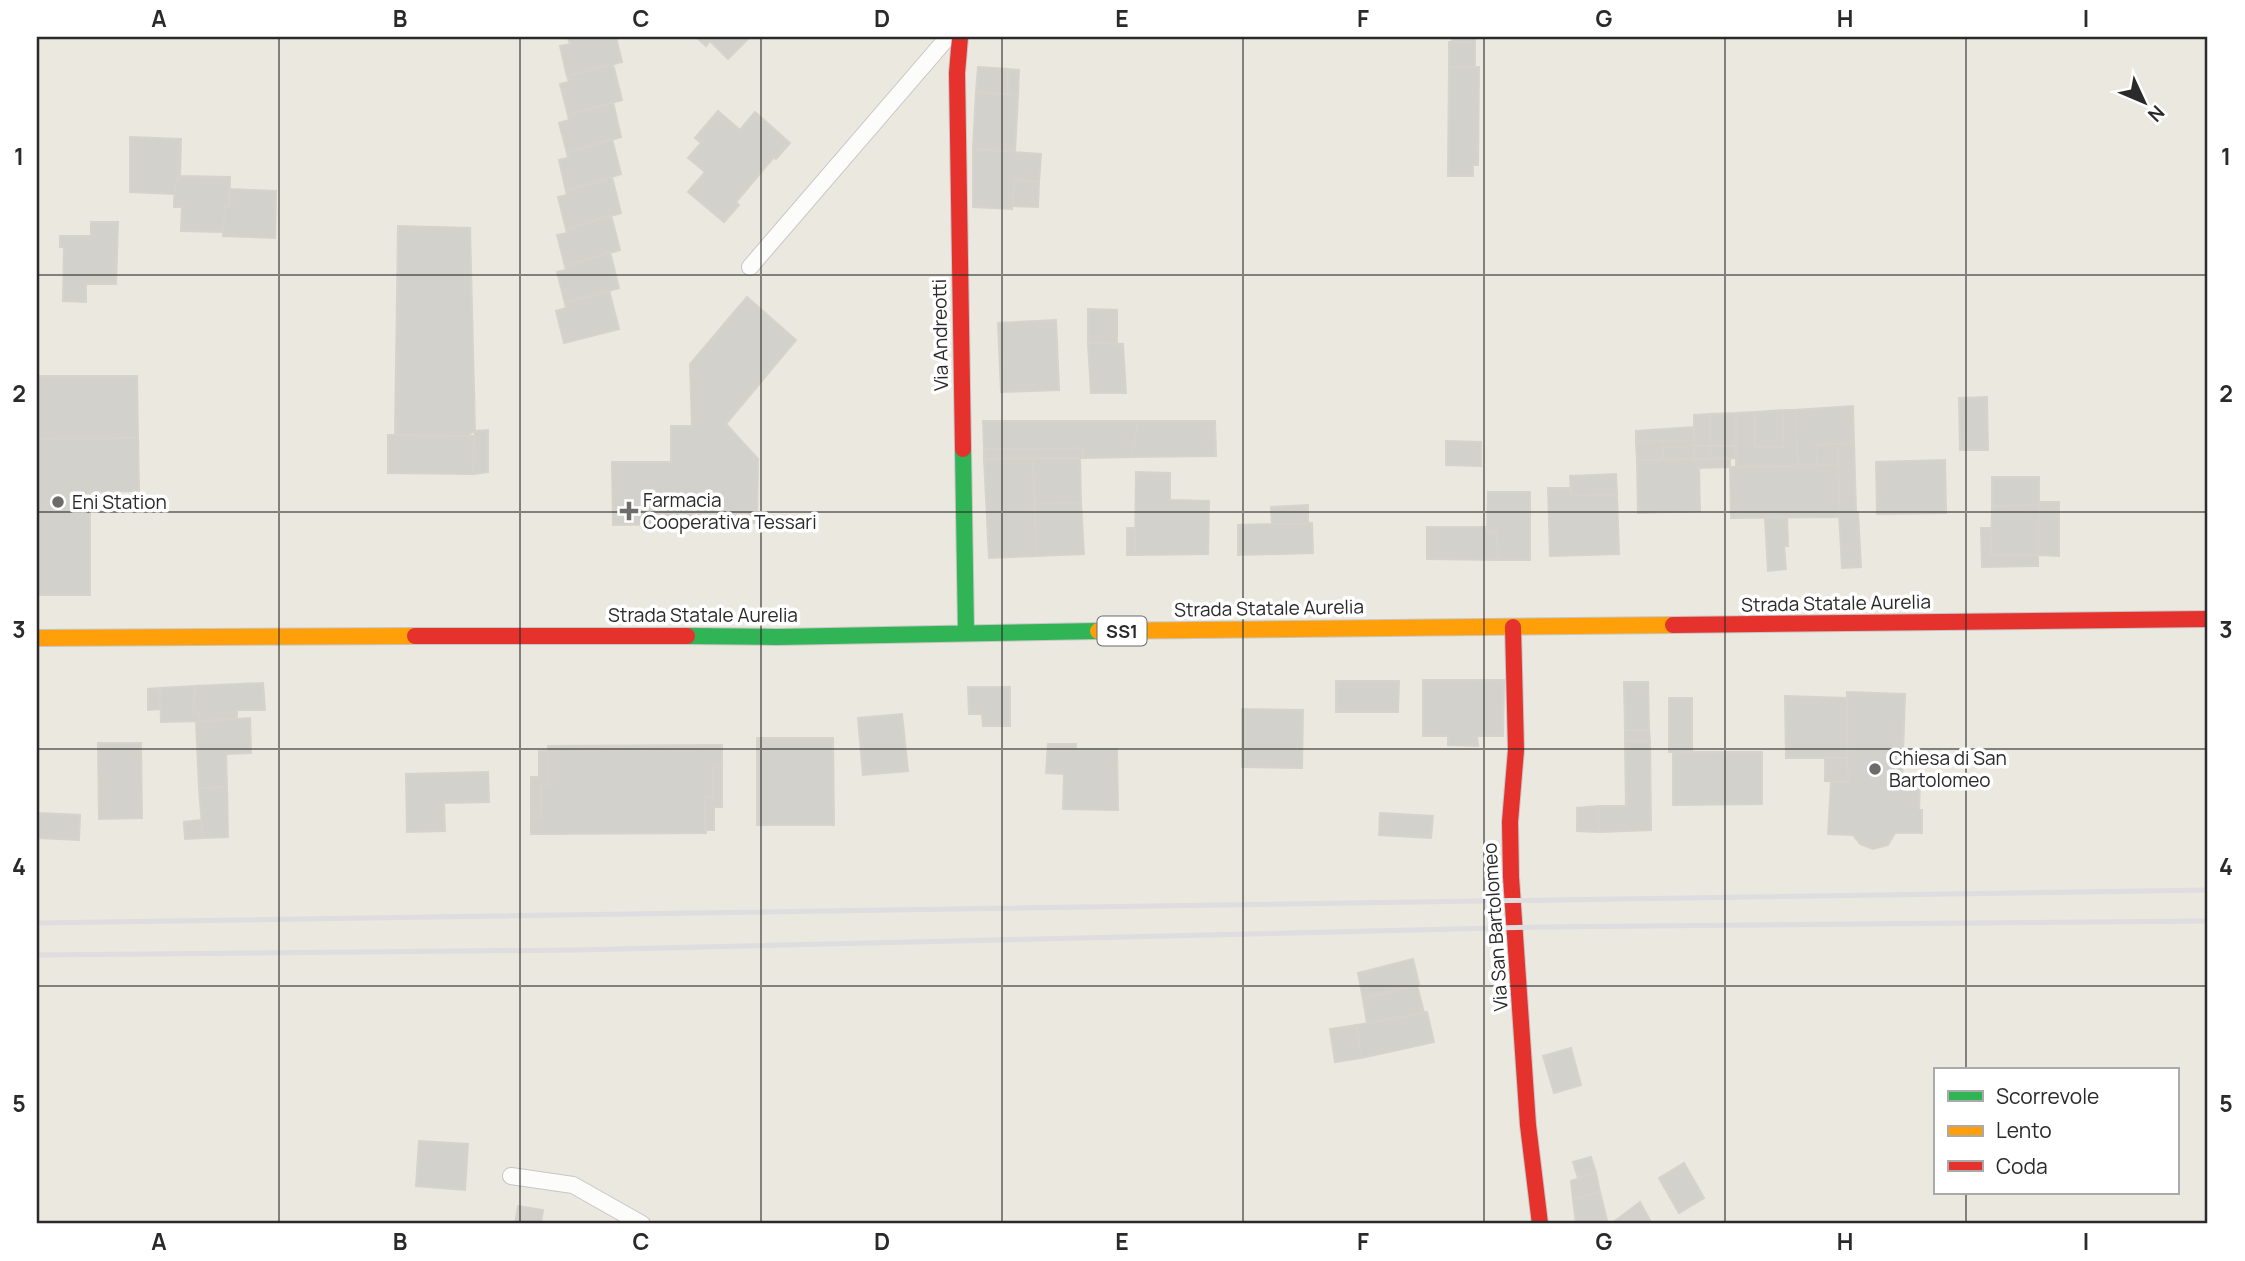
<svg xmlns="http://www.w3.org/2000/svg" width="2245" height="1261" viewBox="0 0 2245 1261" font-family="Manrope,sans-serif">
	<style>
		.building { fill: #d2d1cb; stroke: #d5d3cb; stroke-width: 2 }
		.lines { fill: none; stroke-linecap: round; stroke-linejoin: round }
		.lane-casing { stroke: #c7c6c5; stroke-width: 18 }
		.fast-casing { stroke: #c7c6c5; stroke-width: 18 }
		.slow-casing { stroke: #c7c6c5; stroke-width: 18 }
		.jam-casing { stroke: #c7c6c5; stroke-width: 18 }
		.lane { stroke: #fcfcfa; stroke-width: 16 }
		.fast { stroke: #30b455; stroke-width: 16 }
		.slow { stroke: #ff9f0a; stroke-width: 16 }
		.jam { stroke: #e5322d; stroke-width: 16 }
		.rail { stroke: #dedddf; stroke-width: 5 }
		.grid { fill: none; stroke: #2a2a2a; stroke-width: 2; stroke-opacity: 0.55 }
		.poi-dot { fill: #6d6c69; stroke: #fff; stroke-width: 2.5 }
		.labels { text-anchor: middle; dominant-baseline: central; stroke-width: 7; stroke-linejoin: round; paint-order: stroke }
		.shield { fill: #fff; stroke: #6a6a6a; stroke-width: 2 }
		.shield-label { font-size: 18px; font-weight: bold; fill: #2a2a2a }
		.street-label { font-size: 19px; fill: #2a2a2a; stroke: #fff }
		.poi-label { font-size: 19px; fill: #2a2a2a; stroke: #fff; text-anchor: start }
		.neatline { fill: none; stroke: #2a2a2a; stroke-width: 2.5 }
		.grid-label { font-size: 23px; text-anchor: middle; font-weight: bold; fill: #2a2a2a }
	</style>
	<rect width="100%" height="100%" fill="#eae8df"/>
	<!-- building -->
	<path class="building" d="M574,37H616L622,62L567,76L560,46L570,44L568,38Z
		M696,37H750L728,59L710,41L706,46Z
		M1452,37H1475V42H1452Z
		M1449,42H1475V67H1449Z
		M613,64L622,100L568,115L560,84L569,82L567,76Z
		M978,67L1008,69V94L976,92Z
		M1449,67H1479L1478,165H1473V176H1448Z
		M1008,69L1019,70L1018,95L1008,94Z
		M976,92L1018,95L1015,152L973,149Z
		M613,102L621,137L567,153L559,123L569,120L568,115Z
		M718,111L740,130L755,112L790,143L776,159L774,157L736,202L739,205L724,222L688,192L705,172L688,158L701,143L695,138Z
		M130,137L181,139L180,176L175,184L174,194L130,192Z
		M612,139L621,174L566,191L559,160L568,158L567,153Z
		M973,149L1041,154L1039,182L1014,180L1012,209L973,207Z
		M180,176L230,177L229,206H225L223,232L181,231L182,207H174L175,184Z
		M612,177L621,213L566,229L558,197L567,195L566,191Z
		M1014,180L1039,182L1038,207L1012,206Z
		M229,189L276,191L275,238L223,236L225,206H229Z
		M611,215L620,250L565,266L557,235L567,233L566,229Z
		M91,222H118L116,284H86V302L63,301L64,247H60V236H91Z
		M398,226L470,228L475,431L466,436L395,435Z
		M610,252L619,288L565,303L557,272L566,270L565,266Z
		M609,290L619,329L564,343L556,311L566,308L565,303Z
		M747,297L796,340L726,424L758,459L757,523L613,525L612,462H671V426H692L690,364Z
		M1088,309L1117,310V344L1088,343Z
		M1056,320L1059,390L1001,392L998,323Z
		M1088,343L1123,344L1126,393H1091Z
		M37,376H137L138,438L37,439Z
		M1987,397L1988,450H1960L1959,398Z
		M1853,406L1854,443L1816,445L1817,465L1798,466L1795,410Z
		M1783,410H1795L1798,466L1736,467V413L1755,412V447H1783Z
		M1783,410V447H1755V412Z
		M1736,413V446H1710V414Z
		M1710,414V446H1694V415Z
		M983,421H1138L1132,457L1083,458V448L984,449Z
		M1138,421H1215L1216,456L1132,457Z
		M1694,427V440L1636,442V431Z
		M488,430V472L473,474L475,431Z
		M388,435L474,436L473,474L388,473Z
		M138,438L139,491L90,492V595H37V439Z
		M1694,440V446L1663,448L1662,441Z
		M1446,441L1481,442V466L1446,465Z
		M1662,441L1663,460H1637L1636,442Z
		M1854,443L1856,512H1839L1838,444Z
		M1838,444V465H1817L1816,445Z
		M1694,446H1710L1711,459H1694Z
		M1694,446V459L1663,460V448Z
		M1710,446H1736V458L1711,459Z
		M1083,448V458L984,459V449Z
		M1033,458H1080L1081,503L1035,504Z
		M1033,458L1036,556L989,558L984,459Z
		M1730,458V467L1699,468L1694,459Z
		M1694,459L1699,468L1700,511L1638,513L1637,460Z
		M1945,460L1946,513L1877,514L1876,462Z
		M1838,465L1840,517L1731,518L1730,467Z
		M1136,472L1170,473V500L1209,501L1208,554L1135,555Z
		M1616,474L1617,495L1571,496L1570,476Z
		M1992,477H2039V505L1992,506Z
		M1548,488H1570L1571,496L1617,495L1619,554L1550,556Z
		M1488,492H1530V560H1498L1497,531L1487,532Z
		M2039,502H2059V556L2038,555Z
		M1081,503L1084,554L1036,556L1035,504Z
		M1308,505V524H1272L1271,507Z
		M2039,505L2038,555H1991L1992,506Z
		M1839,512H1858L1861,567L1842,568Z
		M1765,517H1787L1788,546H1784L1786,569L1768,571Z
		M1312,523L1313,553L1238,555V525Z
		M1427,527H1488L1487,532L1497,531L1498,560L1427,559Z
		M1127,528H1135V555H1127Z
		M1981,528H1991V555H2038V566L1982,567Z
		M1423,680H1504L1503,736H1477L1478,746L1448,745V736H1423Z
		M1336,681H1399L1398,712H1336Z
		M1624,682H1648L1649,730H1625Z
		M263,683L265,710H237V718L200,721L199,712H194L195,686Z
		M195,686L194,712H199L200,721L161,722L160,688Z
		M968,687H1010V726H983L982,714H969Z
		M160,688V709L148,710V689Z
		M1847,692L1905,694L1902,781L1920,782L1919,810H1922V833H1895L1888,845L1873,849L1860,844L1853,835L1828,834L1831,782H1848Z
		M1785,696L1847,698V758H1786Z
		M1669,698H1692V752H1669Z
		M1242,709L1303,710L1302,768L1242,767Z
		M902,714L908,771L863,775L858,718Z
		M250,718L251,753L226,754L227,787L199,788L196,722Z
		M1625,730H1649L1650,741H1625Z
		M757,738H833L834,825H757Z
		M1625,741H1650L1651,830L1599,832L1598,806H1626Z
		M98,743H141L142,818L99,819Z
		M1048,744H1076V749H1117L1118,810L1063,809L1064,774L1046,773Z
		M722,745V767L713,766V797H705L706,833L531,834V816H541V786H548V746Z
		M539,751H548V786H541V816H531V777H539Z
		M1673,752H1762V804L1673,805Z
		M1825,758H1847L1848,782L1825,781Z
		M713,766L722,767V807H714V830H705V797H713Z
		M488,772L489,802L444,803L445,831L407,832L406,774Z
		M227,787L228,837L203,838L199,788Z
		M1598,806L1599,832L1577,831V808Z
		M40,813L80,815L79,840L39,838Z
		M1380,813L1433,816L1431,838L1379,835Z
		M201,820L203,838L185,839L184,822Z
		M1413,959L1419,984L1363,999L1358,973Z
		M1417,985L1424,1013L1367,1023L1363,999Z
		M1427,1012L1434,1042L1361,1058L1357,1025Z
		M1357,1025L1361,1058L1335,1062L1330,1029Z
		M1571,1048L1581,1085L1554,1093L1543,1056Z
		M419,1141L468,1144L465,1190L416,1186Z
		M1591,1157L1596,1173L1578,1178L1573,1162Z
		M1684,1163L1704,1198L1679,1213L1659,1178Z
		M1596,1173L1600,1192L1573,1199L1571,1181Z
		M1600,1192L1608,1224H1576L1573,1199Z
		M1640,1202L1652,1224H1611Z
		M518,1206L543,1210L541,1224H515Z"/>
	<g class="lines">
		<defs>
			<path id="lane" d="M750,267L948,37
				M511,1176L573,1185L642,1224"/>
			<path id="fast" d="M963,449L966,632
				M687,636L777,637L1098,631"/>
			<path id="slow" d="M1098,631L1673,625
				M37,638L415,636"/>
			<path id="jam" d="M960,37L957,73L963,449
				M1673,625L2208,619
				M1513,627L1516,750L1510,822L1511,877L1528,1125L1540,1224
				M415,636H687"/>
		</defs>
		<!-- lane casing -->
		<use href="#lane" class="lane-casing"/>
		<!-- fast casing -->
		<use href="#fast" class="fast-casing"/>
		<!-- slow casing -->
		<use href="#slow" class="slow-casing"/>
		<!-- jam casing -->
		<use href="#jam" class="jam-casing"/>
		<!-- lane -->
		<use href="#lane" class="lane"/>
		<!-- fast -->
		<use href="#fast" class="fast"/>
		<!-- slow -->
		<use href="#slow" class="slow"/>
		<!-- jam -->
		<use href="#jam" class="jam"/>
		<!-- rail -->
		<path class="rail" d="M37,923L2208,890
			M37,955L577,950L1541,927L2208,921"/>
	</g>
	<!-- grid -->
	<path class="grid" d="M279,37V1224M520,37V1224M761,37V1224M1002,37V1224M1243,37V1224M1484,37V1224M1725,37V1224M1966,37V1070M37,275H2208M37,512H2208M37,749H2208M37,986H2208M1966,1193V1224"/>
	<!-- markers -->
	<g class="poi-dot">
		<circle cx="58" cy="502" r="7"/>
		<path d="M625.5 500.5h7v7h7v7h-7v7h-7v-7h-7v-7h7z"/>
		<circle cx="1875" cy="769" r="7"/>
	</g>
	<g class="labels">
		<!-- shield labels -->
		<rect class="shield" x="1097.5" y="616.5" width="49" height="29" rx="5"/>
		<g class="shield-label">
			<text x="1122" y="631">SS1</text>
		</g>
		<!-- street labels -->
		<g class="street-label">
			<text transform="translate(940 335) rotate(-91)">Via Andreotti</text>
			<text transform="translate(1836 603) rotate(-1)">Strada Statale Aurelia</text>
			<text transform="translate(1269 608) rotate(-1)">Strada Statale Aurelia</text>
			<text x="703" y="615">Strada Statale Aurelia</text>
			<text transform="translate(1495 927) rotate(-94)">Via San Bartolomeo</text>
		</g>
		<!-- poi labels -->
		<g class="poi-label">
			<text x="643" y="500">Farmacia<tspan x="643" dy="22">Cooperativa Tessari</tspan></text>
			<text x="72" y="502">Eni Station</text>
			<text x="1889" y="758">Chiesa di San<tspan x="1889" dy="22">Bartolomeo</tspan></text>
		</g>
	</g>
	<!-- border -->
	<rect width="2245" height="1261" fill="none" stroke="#ffffff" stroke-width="77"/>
	<!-- legend -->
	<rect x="1934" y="1068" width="245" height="126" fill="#ffffff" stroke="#aaaaaa" stroke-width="2"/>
	<rect x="1948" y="1091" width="35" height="10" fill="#30b455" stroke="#aaaaaa" stroke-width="2"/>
	<text x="1996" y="1104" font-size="21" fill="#2a2a2a">Scorrevole</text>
	<rect x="1948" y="1126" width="35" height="10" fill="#ff9f0a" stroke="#aaaaaa" stroke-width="2"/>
	<text x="1996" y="1138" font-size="21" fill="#2a2a2a">Lento</text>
	<rect x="1948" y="1161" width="35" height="10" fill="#e5322d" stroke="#aaaaaa" stroke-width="2"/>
	<text x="1996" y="1174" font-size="21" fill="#2a2a2a">Coda</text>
	<!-- north arrow -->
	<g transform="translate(2144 102) rotate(134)" stroke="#ffffff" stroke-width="5" paint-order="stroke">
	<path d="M0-5L12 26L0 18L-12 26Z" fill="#2a2a2a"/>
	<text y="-10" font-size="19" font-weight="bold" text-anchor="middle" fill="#2a2a2a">N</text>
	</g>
	<rect x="38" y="38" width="2168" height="1184" class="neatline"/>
	<g class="grid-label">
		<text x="159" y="27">A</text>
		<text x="400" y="27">B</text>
		<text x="641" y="27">C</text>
		<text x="882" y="27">D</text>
		<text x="1122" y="27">E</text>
		<text x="1363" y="27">F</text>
		<text x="1604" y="27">G</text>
		<text x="1845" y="27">H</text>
		<text x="2086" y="27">I</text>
		<text x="19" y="165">1</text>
		<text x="2226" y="165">1</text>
		<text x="19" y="402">2</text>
		<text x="2226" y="402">2</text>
		<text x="19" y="638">3</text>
		<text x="2226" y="638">3</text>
		<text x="19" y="875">4</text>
		<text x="2226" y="875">4</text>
		<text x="19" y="1112">5</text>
		<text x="2226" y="1112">5</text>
		<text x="159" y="1250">A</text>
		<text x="400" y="1250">B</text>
		<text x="641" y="1250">C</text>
		<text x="882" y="1250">D</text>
		<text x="1122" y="1250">E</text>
		<text x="1363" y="1250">F</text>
		<text x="1604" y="1250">G</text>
		<text x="1845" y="1250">H</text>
		<text x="2086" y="1250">I</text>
	</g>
</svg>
